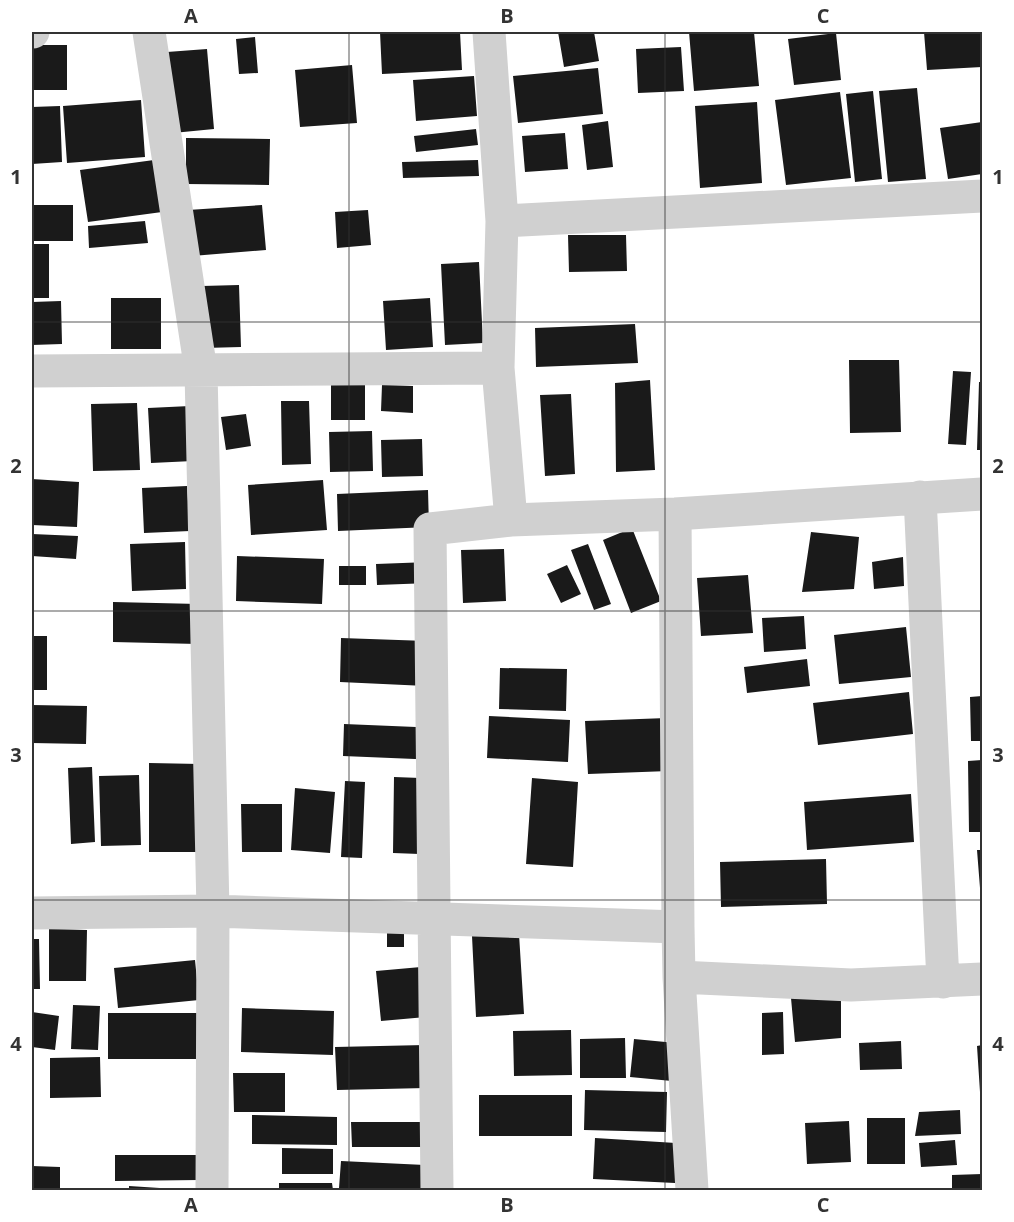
<svg xmlns="http://www.w3.org/2000/svg" width="1014" height="1222" viewBox="0 0 1014 1222" font-family="'Open Sans',sans-serif">
	<style>
		.building { fill: #1a1a1a }
		.lines { fill: none; stroke-linecap: round; stroke-linejoin: round }
		.minor { stroke: #d0d0d0; stroke-width: 33 }
		.grid { fill: none; stroke: #333; stroke-width: 1.5; stroke-opacity: 0.55 }
		.neatline { fill: none; stroke: #333; stroke-width: 2 }
		.grid-label { font-size: 20px; text-anchor: middle; font-weight: bold; fill: #333 }
	</style>
	<rect width="100%" height="100%" fill="#fff"/>
	<!-- building -->
	<path class="building" d="M380,32H460L462,70L382,74Z
		M558,32H594L599,61L564,67Z
		M689,32H754L759,86L694,91Z
		M924,32H982V67L927,70Z
		M836,33L841,80L794,85L788,39Z
		M255,37L258,73L239,74L236,39Z
		M32,45H67V90H32Z
		M681,47L684,91L638,93L636,49Z
		M207,49L214,129L173,133L167,52Z
		M352,65L357,123L300,127L295,70Z
		M598,68L603,114L518,123L513,76Z
		M474,76L477,116L416,121L413,80Z
		M917,88L926,179L888,182L879,91Z
		M873,91L882,179L855,182L846,94Z
		M840,92L851,178L786,185L775,100Z
		M141,100L145,157L67,163L63,106Z
		M757,102L762,183L700,188L695,106Z
		M60,106L62,162L32,164V107Z
		M608,121L613,167L587,170L582,125Z
		M982,122V174L948,179L940,128Z
		M476,129L478,145L416,152L414,136Z
		M565,133L568,169L525,172L522,136Z
		M186,138L270,139L269,185L186,184Z
		M154,160L162,212L88,222L80,170Z
		M478,160L479,176L403,178L402,162Z
		M32,205H73V241H32Z
		M262,205L266,250L192,256L188,210Z
		M368,210L371,245L337,248L335,212Z
		M145,221L148,243L89,248L88,226Z
		M568,235H626L627,271L569,272Z
		M32,244H49V298H32Z
		M479,262L483,343L445,345L441,264Z
		M239,285L241,347L204,348L202,286Z
		M111,298H161V349H111Z
		M430,298L433,347L386,350L383,301Z
		M61,301L62,344L32,345V302Z
		M635,324L638,363L536,367L535,328Z
		M849,360H899L901,432L850,433Z
		M953,371L971,372L966,445L948,444Z
		M650,380L655,470L616,472L615,383Z
		M979,382H982V450H977Z
		M331,385H365V420H331Z
		M382,385L413,386V413L381,411Z
		M571,394L575,474L545,476L540,395Z
		M281,401H309L311,464L282,465Z
		M137,403L140,470L93,471L91,404Z
		M190,406L193,461L151,463L148,408Z
		M246,414L251,446L226,450L221,417Z
		M372,431L373,471L330,472L329,432Z
		M422,439L423,476L382,477L381,440Z
		M32,479L79,482L77,527L32,525Z
		M323,480L327,530L251,535L248,485Z
		M187,486L190,531L144,533L142,488Z
		M428,490L429,527L338,531L337,494Z
		M632,528L661,601L631,613L603,540Z
		M811,532L859,537L854,589L802,592Z
		M32,534L78,536L76,559L32,556Z
		M185,542L186,589L132,591L130,544Z
		M588,544L611,604L594,610L571,550Z
		M504,549L506,601L463,603L461,550Z
		M237,556L324,559L322,604L236,601Z
		M903,557L904,586L874,589L872,562Z
		M429,562L430,583L377,585L376,564Z
		M567,565L581,594L561,603L547,574Z
		M339,566H366V585H339Z
		M748,575L753,633L701,636L697,578Z
		M113,602L199,604L198,644L113,642Z
		M804,616L806,649L764,652L762,618Z
		M906,627L911,677L839,684L834,635Z
		M32,636H47V690H32Z
		M341,638L427,641L426,686L340,682Z
		M807,659L810,686L747,693L744,667Z
		M500,668L567,669L566,711L499,709Z
		M909,692L913,734L818,745L813,703Z
		M982,696V741H971L970,697Z
		M32,705L87,706L86,744L32,743Z
		M489,716L570,720L568,762L487,758Z
		M667,718L669,771L588,774L585,721Z
		M344,724L440,728L439,760L343,756Z
		M982,760V832H969L968,761Z
		M149,763L200,764V852H149Z
		M92,767L95,842L71,844L68,768Z
		M139,775L141,845L101,846L99,776Z
		M394,777L447,779L446,855L393,853Z
		M532,778L578,782L573,867L526,864Z
		M345,781L365,782L362,858L341,857Z
		M295,788L335,792L330,853L291,850Z
		M911,794L914,842L807,850L804,802Z
		M241,804H282V852H242Z
		M977,850H982V888H980Z
		M826,859L827,904L721,907L720,862Z
		M387,922H404V947H387Z
		M49,929L87,930L86,981H49Z
		M519,934L524,1014L476,1017L472,936Z
		M32,939H39L40,989H32Z
		M195,960L199,1000L118,1008L114,968Z
		M421,967L426,1017L381,1021L376,971Z
		M841,993V1038L795,1042L791,998Z
		M73,1005L100,1006L98,1050L71,1049Z
		M242,1008L334,1011L333,1055L241,1052Z
		M32,1012L59,1016L55,1050L32,1047Z
		M783,1012L784,1054L762,1055V1013Z
		M108,1013H201V1059H108Z
		M571,1030L572,1075L514,1076L513,1031Z
		M625,1038L626,1078H580V1039Z
		M634,1039L676,1043L672,1081L630,1077Z
		M901,1041L902,1069L860,1070L859,1043Z
		M425,1045L426,1088L337,1090L335,1047Z
		M982,1045V1092H980L977,1046Z
		M100,1057L101,1097L50,1098V1058Z
		M233,1073H285V1112H234Z
		M585,1090L667,1092L666,1132L584,1130Z
		M479,1095H572V1136H479Z
		M960,1110L961,1134L915,1136L919,1112Z
		M252,1115L337,1117V1145L252,1144Z
		M867,1118H905V1164H867Z
		M849,1121L851,1162L807,1164L805,1123Z
		M351,1122H432V1147H352Z
		M595,1138L676,1143L675,1183L593,1179Z
		M955,1140L957,1165L921,1167L919,1143Z
		M282,1148L333,1149V1174H282Z
		M115,1155H198L199,1180L115,1181Z
		M341,1161L425,1165L424,1190L339,1188Z
		M32,1166L60,1167V1190H32Z
		M982,1174V1190H952V1175Z
		M279,1183H332L333,1190H279Z
		M129,1186L175,1189V1190H129Z"/>
	<g class="lines">
		<!-- minor -->
		<path class="minor" d="M32,32H33
			M149,32L201,371L213,911L212,1190
			M489,32L502,221L498,368L511,520
			M502,221L982,196
			M32,371L498,368
			M920,497L943,982
			M675,514L678,927L679,977L692,1190
			M32,913L213,911L678,927
			M679,977L851,985L982,979
			M437,1190L430,529L511,520L675,514L982,494"/>
	</g>
	<!-- grid -->
	<path class="grid" d="M349,32V1190M665,32V1190M32,322H982M32,611H982M32,900H982"/>
	<!-- border -->
	<rect width="1014" height="1222" fill="none" stroke="#ffffff" stroke-width="66"/>
	<rect x="33" y="33" width="948" height="1156" class="neatline"/>
	<g class="grid-label">
		<text x="191" y="23">A</text>
		<text x="507" y="23">B</text>
		<text x="823" y="23">C</text>
		<text x="16" y="184">1</text>
		<text x="998" y="184">1</text>
		<text x="16" y="473">2</text>
		<text x="998" y="473">2</text>
		<text x="16" y="762">3</text>
		<text x="998" y="762">3</text>
		<text x="16" y="1051">4</text>
		<text x="998" y="1051">4</text>
		<text x="191" y="1212">A</text>
		<text x="507" y="1212">B</text>
		<text x="823" y="1212">C</text>
	</g>
</svg>
